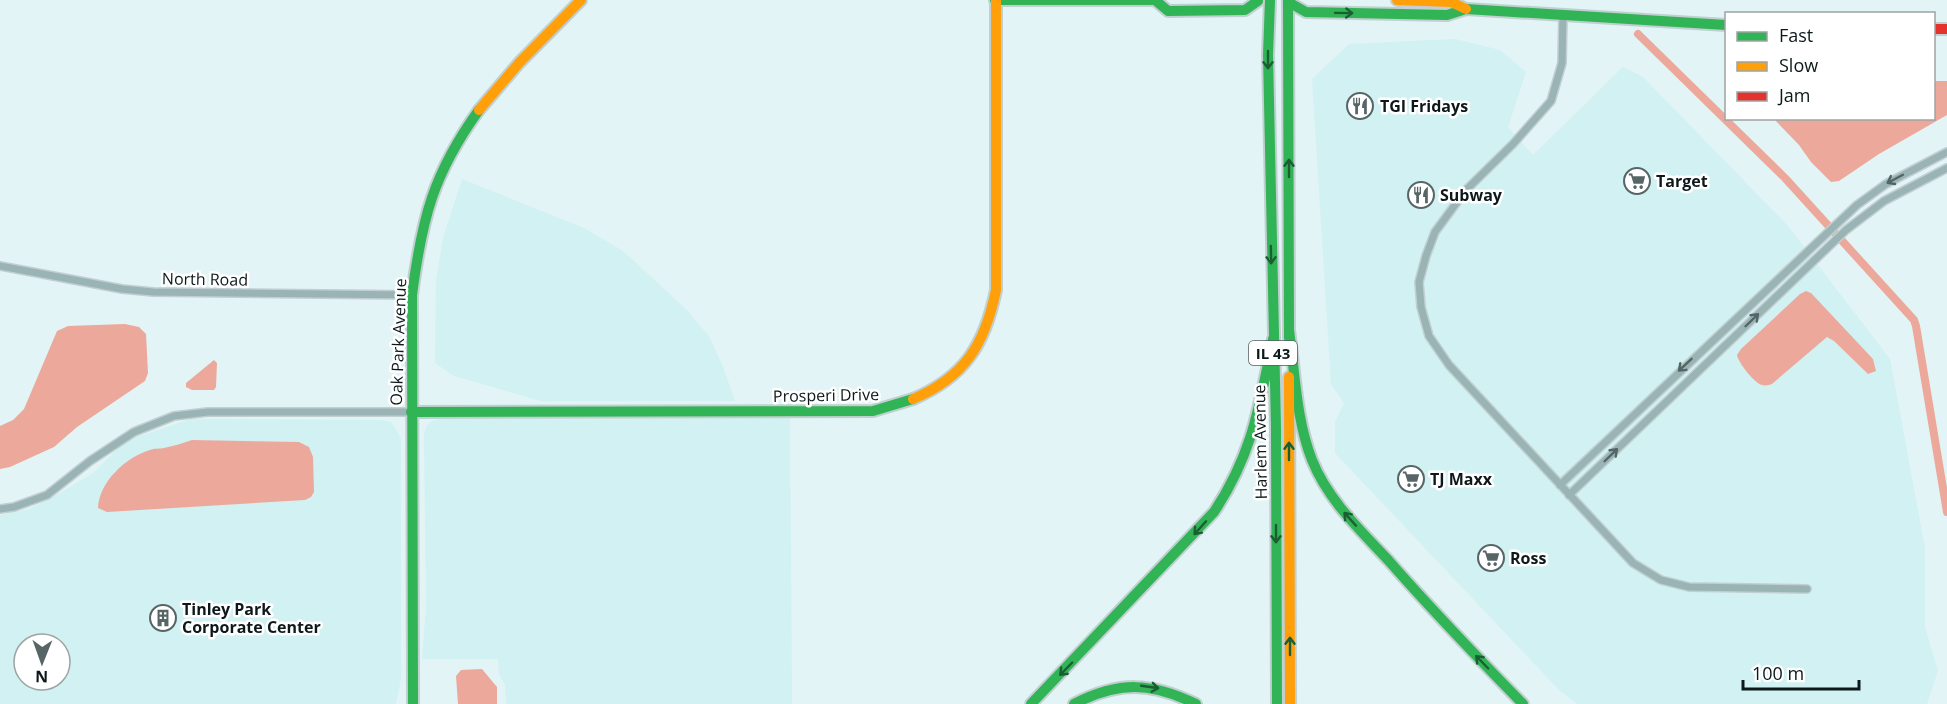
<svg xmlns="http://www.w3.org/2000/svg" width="1947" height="704" viewBox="0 0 1947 704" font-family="'Open Sans',sans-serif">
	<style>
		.built { fill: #d1f1f2; fill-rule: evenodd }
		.water { fill: #eca99b }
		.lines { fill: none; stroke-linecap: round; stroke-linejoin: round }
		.canal { stroke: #eca99b; stroke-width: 8 }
		.street-casing { stroke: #c1cfd0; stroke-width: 10 }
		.fast-casing { stroke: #c1cfd0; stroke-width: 14 }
		.slow-casing { stroke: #c1cfd0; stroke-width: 14 }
		.jam-casing { stroke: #c1cfd0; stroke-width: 14 }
		.street { stroke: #9ab3b4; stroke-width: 7 }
		.fast { stroke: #30b455; stroke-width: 10 }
		.slow { stroke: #ff9f0a; stroke-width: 10 }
		.jam { stroke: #e5322d; stroke-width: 10 }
		.oneway { stroke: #1c5e34 }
		.oneway2 { stroke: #536666 }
		.labels { text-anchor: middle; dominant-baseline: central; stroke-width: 5; stroke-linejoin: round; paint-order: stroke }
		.shield { fill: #fff; stroke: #555d5e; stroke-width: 1.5 }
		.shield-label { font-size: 15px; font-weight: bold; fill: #0c1819 }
		.poi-label { font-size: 16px; font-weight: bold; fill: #0c1819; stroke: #fff; text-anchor: start }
		.street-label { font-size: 16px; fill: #0c1819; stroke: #fff }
	</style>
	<rect width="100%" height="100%" fill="#e2f4f5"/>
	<!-- built -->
	<path class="built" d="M1455,39L1500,50L1526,72L1508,127L1533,155L1623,67L1643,77L1788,226L1890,359L1925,548V627L1938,671L1927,704H1577L1559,690L1335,453V422L1344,403L1331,384L1312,79L1349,44Z
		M462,179L584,228L623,251L686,309L709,336L723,367L735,401H541L454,376L435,363L436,281L443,238Z
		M790,418L792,704H506L505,685L499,674L498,659H422L426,607L424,435L426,427L430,422L441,419Z
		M191,419L381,420L391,422L397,431L401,439V679L396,704H0V515L29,509L58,494L92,474L125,441ZM24,644H60V680H24Z"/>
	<!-- water -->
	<path class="water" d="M1934,81H1947V115L1879,154L1839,181L1831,182L1811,162L1799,145L1774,119L1934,118Z
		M1806,291L1811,293L1873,359L1876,371L1868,374L1834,341L1827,337L1772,384C1769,385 1766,386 1762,385C1754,383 1738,362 1737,355L1741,349L1800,294Z
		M125,324L139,327L146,334L148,373L145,381L77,427L54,447L10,467L0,469V426L13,420L24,409L57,331L68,326Z
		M214,360L217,363L216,387L214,390H192L186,387V383Z
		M192,440L299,442L309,447L313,457L314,492L311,497L305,500L107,512L98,508C99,482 126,457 150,450C154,448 160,449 164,448C174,446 183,443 192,440Z
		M482,669L497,687V704H458L456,676L461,670Z"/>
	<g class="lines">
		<!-- canal -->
		<path class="canal" d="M1638,34L1785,178L1914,320L1916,326L1947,512"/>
		<defs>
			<path id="street" d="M1563,14L1562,63L1551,101L1513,144L1466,190L1435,232L1426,256L1419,282L1421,307L1429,336L1449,365L1633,563L1661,580L1689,587L1807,589
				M0,266L122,289L153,292L412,295
				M1560,485L1857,205L1886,184L1947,152
				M1569,495L1846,230L1884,201L1947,168
				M0,509L14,507L47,495L90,461L134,432L174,416L208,412H411"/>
			<path id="fast" d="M995,0H1155L1168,11L1245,10L1258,1
				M1270,0L1268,55L1276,428L1277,704
				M1288,0L1289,338
				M1288,2L1306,12L1447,15L1466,9L1726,25
				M1289,330C1295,373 1296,419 1312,460C1328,500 1360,530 1389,561C1432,610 1477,657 1523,704
				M411,412L873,411L913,399
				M413,704L412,295C422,218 433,174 479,110
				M1031,704L1214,512C1253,453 1259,407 1273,339
				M1074,704C1119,681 1151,682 1196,704"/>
			<path id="slow" d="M1397,0L1451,2L1466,9
				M479,110L519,63L581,0
				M1289,377L1290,704
				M913,399C965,377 985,344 996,290V0"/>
			<path id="jam" d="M1934,29H1947"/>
		</defs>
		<!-- street casing -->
		<use href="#street" class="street-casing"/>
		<!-- fast casing -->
		<use href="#fast" class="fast-casing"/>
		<!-- slow casing -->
		<use href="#slow" class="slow-casing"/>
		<!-- jam casing -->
		<use href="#jam" class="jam-casing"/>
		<!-- street -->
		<use href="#street" class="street"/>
		<!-- fast -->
		<use href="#fast" class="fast"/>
		<!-- slow -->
		<use href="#slow" class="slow"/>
		<!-- jam -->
		<use href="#jam" class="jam"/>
	</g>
	<!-- one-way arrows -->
	<defs><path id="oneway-shaft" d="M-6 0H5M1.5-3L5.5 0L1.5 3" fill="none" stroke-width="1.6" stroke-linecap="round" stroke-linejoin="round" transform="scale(1.5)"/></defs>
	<g class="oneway">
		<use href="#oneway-shaft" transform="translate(1344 13) rotate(1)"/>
		<use href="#oneway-shaft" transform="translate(1268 60) rotate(90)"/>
		<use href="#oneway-shaft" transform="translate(1289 168) rotate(-90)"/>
		<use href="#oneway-shaft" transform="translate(1271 255) rotate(89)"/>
		<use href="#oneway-shaft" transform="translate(1289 451) rotate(-90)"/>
		<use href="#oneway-shaft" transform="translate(1350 519) rotate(-132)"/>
		<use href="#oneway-shaft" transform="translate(1200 528) rotate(132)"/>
		<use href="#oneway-shaft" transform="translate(1276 534) rotate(90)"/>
		<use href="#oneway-shaft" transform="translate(1290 646) rotate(-90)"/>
		<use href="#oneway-shaft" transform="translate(1482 662) rotate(-134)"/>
		<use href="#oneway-shaft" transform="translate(1066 669) rotate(134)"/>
		<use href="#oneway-shaft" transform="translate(1150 687) rotate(8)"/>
	</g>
	<g class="oneway2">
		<use href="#oneway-shaft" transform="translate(1895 179) rotate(152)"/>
		<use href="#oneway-shaft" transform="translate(1752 320) rotate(-44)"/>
		<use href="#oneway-shaft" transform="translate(1685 365) rotate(137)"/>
		<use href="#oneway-shaft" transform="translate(1611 455) rotate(-44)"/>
	</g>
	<!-- icons -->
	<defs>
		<symbol id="restaurant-ring" viewBox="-11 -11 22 22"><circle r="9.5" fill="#fff" stroke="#576566" stroke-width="1.5"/><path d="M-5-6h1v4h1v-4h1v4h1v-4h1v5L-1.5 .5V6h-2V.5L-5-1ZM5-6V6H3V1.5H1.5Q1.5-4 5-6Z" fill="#576566"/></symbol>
		<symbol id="supermarket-ring" viewBox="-11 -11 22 22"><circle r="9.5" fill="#fff" stroke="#576566" stroke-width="1.5"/><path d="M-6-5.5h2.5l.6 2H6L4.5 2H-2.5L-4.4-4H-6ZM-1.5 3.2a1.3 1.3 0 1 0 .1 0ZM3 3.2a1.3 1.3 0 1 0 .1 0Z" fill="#576566"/></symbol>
		<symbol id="building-ring" viewBox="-11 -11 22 22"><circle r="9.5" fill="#fff" stroke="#576566" stroke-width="1.5"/><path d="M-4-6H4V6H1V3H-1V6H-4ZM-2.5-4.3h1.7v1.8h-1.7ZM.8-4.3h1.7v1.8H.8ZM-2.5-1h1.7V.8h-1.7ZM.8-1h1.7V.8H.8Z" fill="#576566"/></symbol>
	</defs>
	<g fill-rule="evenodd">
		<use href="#restaurant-ring" x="1345" y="91" width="30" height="30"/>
		<use href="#supermarket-ring" x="1622" y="166" width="30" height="30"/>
		<use href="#restaurant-ring" x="1406" y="180" width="30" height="30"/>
		<use href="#supermarket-ring" x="1396" y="464" width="30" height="30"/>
		<use href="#supermarket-ring" x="1476" y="543" width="30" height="30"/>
		<use href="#building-ring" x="148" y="603" width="30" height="30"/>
	</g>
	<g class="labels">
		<!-- shield labels -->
		<rect class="shield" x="1249" y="341" width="48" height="24" rx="4.5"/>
		<g class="shield-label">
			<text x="1273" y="353">IL 43</text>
		</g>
		<!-- poi labels -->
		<g class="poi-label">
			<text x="1380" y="106">TGI Fridays</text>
			<text x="1656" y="181">Target</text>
			<text x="1440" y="195">Subway</text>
			<text x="1430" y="479">TJ Maxx</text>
			<text x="1510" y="558">Ross</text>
			<text x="182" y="609">Tinley Park<tspan x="182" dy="18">Corporate Center</tspan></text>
		</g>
		<!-- street labels -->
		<g class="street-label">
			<text transform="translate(205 279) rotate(1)">North Road</text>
			<text transform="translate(398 342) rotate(-88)">Oak Park Avenue</text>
			<text transform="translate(826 395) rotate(-1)">Prosperi Drive</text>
			<text transform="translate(1260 442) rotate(-91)">Harlem Avenue</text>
		</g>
	</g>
	<!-- legend -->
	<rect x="1725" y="12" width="210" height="108" fill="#ffffff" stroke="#9ea3a3" stroke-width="1.5"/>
	<rect x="1737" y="32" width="30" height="9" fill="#30b455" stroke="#9ea3a3" stroke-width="1.5"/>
	<text x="1779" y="42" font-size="18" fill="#0c1819">Fast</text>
	<rect x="1737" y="62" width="30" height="9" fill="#ff9f0a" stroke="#9ea3a3" stroke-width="1.5"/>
	<text x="1779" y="72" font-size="18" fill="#0c1819">Slow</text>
	<rect x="1737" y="92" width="30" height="9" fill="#e5322d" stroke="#9ea3a3" stroke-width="1.5"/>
	<text x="1779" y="102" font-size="18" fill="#0c1819">Jam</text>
	<!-- north arrow -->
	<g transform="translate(42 662) rotate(181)"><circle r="28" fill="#ffffff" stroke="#9ea3a3" stroke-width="1.5"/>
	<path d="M0-4.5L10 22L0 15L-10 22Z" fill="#576566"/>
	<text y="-9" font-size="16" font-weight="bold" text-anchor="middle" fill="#0c1819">N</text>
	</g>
	<!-- scale -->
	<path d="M1743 680v9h116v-9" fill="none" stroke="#0c1819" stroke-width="3"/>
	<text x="1752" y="680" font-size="18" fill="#0c1819" stroke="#ffffff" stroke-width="4.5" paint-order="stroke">100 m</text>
</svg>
